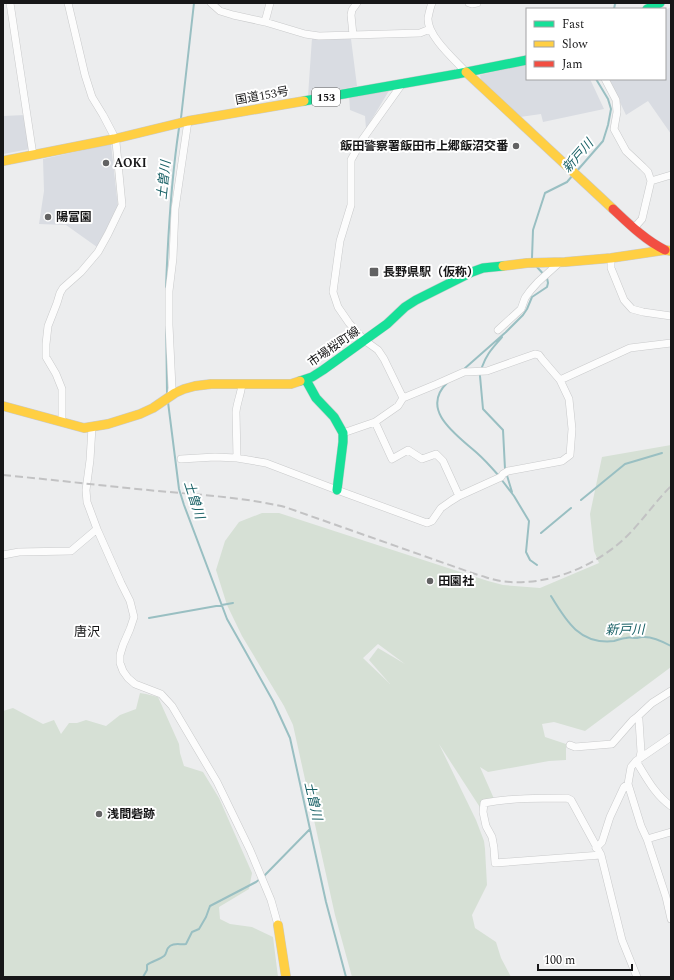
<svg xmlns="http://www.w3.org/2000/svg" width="674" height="980" viewBox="0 0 674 980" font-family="Spectral,'Noto Sans JP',serif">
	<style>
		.built { fill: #d9dce2 }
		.green { fill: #d6e0d5; fill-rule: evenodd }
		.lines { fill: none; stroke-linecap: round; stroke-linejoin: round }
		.stream { stroke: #99bfc2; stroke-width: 2 }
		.street-casing { stroke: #c9cacb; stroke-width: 8 }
		.fast-casing { stroke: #c9cacb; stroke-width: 10 }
		.slow-casing { stroke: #c9cacb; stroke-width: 10 }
		.jam-casing { stroke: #c9cacb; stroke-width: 10 }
		.street { stroke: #fcfcfc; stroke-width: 7 }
		.fast { stroke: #16e098; stroke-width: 9 }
		.slow { stroke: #ffcf43; stroke-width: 9 }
		.jam { stroke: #f24e42; stroke-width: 9 }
		.rail { stroke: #c2c2c3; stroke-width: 2; stroke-dasharray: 8 4; stroke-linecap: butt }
		.poi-dot { fill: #626263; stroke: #fff; stroke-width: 1.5 }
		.labels { text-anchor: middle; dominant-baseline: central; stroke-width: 4; stroke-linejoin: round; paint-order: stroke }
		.shield { fill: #fff; stroke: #5d5d5d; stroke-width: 1 }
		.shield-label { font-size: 11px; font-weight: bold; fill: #171718 }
		.street-label { font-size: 12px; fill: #171718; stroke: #fff }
		.poi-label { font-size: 12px; font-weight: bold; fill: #171718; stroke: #fff; text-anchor: start }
		.water-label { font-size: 13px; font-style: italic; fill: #196166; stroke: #fff }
		.neighbourhood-label { font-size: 13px; fill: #171718; stroke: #fff }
	</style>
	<rect width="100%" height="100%" fill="#ecedee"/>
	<!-- built -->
	<path class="built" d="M671,7V134L648,101L626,115L609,79H665V10Z
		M312,38L351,39L357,86L308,96Z
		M527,64V79H590L604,109L543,122L541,114L520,117L481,82L480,75Z
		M390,89L366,129L365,116L350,110L349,95Z
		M25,115L30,149L3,154V116Z
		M111,144L118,207L97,247L66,225L39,224L44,191L43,159Z"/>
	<!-- green -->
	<path class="green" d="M671,445V667L585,731L554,722L542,724L545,737L566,744V760L549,761L488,772L480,767L495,801L484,803L483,812L439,744L476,820L484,841L485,849L487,885L472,915L475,928L496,942L501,958L511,977H352L335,915L293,725L284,706L242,636L227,605L216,570L225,541L239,522L262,513H279L488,581L503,585L540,588L599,563L594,551L590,514L602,457ZM378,644L405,664L378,648L369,660L390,684L363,658Z
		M140,693L146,694L158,697L179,744L180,753L184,766L203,772L219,798L252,873L249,889L219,907L220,919L230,924L252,927L273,937L278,977H3V711L13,708L43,724L54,720L61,734L69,723H77L86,720L106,726L120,715L136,709Z"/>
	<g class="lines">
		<!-- stream -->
		<path class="stream" d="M614,9L615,4L616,3
			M181,118L194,3
			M576,172L603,141L608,125L611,109L608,99L596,79
			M532,258L533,230L545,193L567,182L573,175
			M166,287C168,234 171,181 179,128
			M166,312L167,393
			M506,332L523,315L527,309L532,297L547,287L548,283L547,278L536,266
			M482,367C487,353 493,348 502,337
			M464,369L506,332
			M480,376L483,409L503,430L505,469L512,492
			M448,382C418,410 458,436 477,453C485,460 492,468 499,476
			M168,402L179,489L184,505L227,619L244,649L273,701L290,738L326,902L346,977
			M501,479L514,496
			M514,496L529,521L526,552L530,560L537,565
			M581,500L625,464L662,453
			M541,533L571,508
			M551,596C566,621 580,645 614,641C618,640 622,638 626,638C629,637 632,638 636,638C638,638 640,637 642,637C652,636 662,641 671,646
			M149,618L233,603
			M264,876L310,829
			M143,977L147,970V965C152,961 159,960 164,956C167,953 166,951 168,948C172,942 180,945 186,944L192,932L199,929L206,917L210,906L256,882L260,879"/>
		<defs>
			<path id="street" d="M10,3L33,155
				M211,3L220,11L233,15L265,22L305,34L319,36L420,33L430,29
				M432,3C430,8 429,13 428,18C427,36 455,60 466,72
				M469,3L472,4L477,3
				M265,22L270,3
				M353,35L351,15L352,10L357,3
				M605,79L616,100L617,112L614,129L626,151L643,167L648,172L651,181
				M402,84L362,140L351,160V205L340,241L333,292L338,307L349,323L364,340L378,350L384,359L403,398
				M634,228L642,219L651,181L671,175
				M611,258V268L624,300L632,309L643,312L671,316
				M498,330L521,309L525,298L530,291L538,282L560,262
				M560,380L630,348L671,343
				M171,396L172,388L169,325V291L173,258L175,209L188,121
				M62,421V389L56,374L46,357V344L48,326L57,303L60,293L63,288L81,272L98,252L108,234L122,205L116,142L113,134L103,115L92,97L85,75L68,3
				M375,422L392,459L408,450L422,459L436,454L443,461L459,496
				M92,427L90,460L86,490L87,502L97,529L121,583L130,601L134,617L130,629L123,645L120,655V663L123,671L128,678L135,684L161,694L172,706L217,782L250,850L271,900L278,925
				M237,458L236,412C237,402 241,394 242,384
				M181,459L215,457L237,458L266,463L337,490L427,523L432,521L441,508L451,501L459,496L501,477L503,474L508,471L562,461L570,455L572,429L569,399L560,380L542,359L539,355L535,354L487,371L464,372L437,384L403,398L398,406L375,422L343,433
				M3,555L19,552L71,551L97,529
				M637,717L652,703L671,691
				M671,737L636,761L631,767L628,784L641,826L647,839L666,897L671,919
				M570,745L575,747L612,744L633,720L637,717L639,720L641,752L640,757
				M636,761C646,777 655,795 671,806
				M647,839L671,832
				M596,848L602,842L610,817L624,787L628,784
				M601,855L495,863L494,848L492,837L486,826L483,812L484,803C511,798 539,798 567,798L571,800L601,855L622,940L637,977"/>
			<path id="fast" d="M647,9L660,3
				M304,101L457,74L527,60
				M306,380L316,398L334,417L343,433V442L337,490
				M300,381L312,377L323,370L387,324L405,307L416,300L472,272L483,268L503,266"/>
			<path id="slow" d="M466,72L613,209
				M3,161L114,139L188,121L304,101
				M503,266L527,263L565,262L611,258L665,250L671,251
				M3,406L84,428L108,424L140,414L153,408L175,393L184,389L195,386L211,384H291L300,381
				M278,925L286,977"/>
			<path id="jam" d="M613,209C629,224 645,240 665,250"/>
		</defs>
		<!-- street casing -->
		<use href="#street" class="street-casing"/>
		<!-- fast casing -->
		<use href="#fast" class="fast-casing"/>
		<!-- slow casing -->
		<use href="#slow" class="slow-casing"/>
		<!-- jam casing -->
		<use href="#jam" class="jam-casing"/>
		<!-- street -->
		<use href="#street" class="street"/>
		<!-- fast -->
		<use href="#fast" class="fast"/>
		<!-- slow -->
		<use href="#slow" class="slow"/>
		<!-- jam -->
		<use href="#jam" class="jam"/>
		<!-- rail -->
		<path class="rail" d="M3,475C55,480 106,486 158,491C200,495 243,497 285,507L478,575C486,577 493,580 501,581C547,588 600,565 631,532C645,517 657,500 671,486"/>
	</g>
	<!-- markers -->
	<g class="poi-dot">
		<circle cx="516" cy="146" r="4"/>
		<circle cx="106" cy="163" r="4"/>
		<circle cx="48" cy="217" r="4"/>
		<rect x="369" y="267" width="10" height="10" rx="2"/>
		<circle cx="430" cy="581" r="4"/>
		<circle cx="99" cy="814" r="4"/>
	</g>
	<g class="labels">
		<!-- shield labels -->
		<rect class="shield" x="312" y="88" width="28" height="18" rx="3"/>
		<g class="shield-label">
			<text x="326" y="97">153</text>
		</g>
		<!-- street labels -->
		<g class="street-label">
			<text transform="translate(262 96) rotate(-10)">国道153号</text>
			<text transform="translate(334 347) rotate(-35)">市場桜町線</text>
		</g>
		<!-- poi labels -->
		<g class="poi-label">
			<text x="508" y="146" text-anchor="end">飯田警察署飯田市上郷飯沼交番</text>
			<text x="114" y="163">AOKI</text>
			<text x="56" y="217">陽富園</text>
			<text x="383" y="272">長野県駅（仮称）</text>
			<text x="438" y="581">田園社</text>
			<text x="107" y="814">浅間砦跡</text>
		</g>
		<!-- water labels -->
		<g class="water-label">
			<text transform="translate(578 156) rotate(-49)">新戸川</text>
			<text transform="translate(164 180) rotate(-84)">土曽川</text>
			<text transform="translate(194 500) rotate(72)">土曽川</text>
			<text transform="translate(625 630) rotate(-1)">新戸川</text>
			<text transform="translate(313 801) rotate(77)">土曽川</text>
		</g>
		<!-- neighbourhood labels -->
		<g class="neighbourhood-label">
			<text x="87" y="632">唐沢</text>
		</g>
	</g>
	<!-- border -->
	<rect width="674" height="980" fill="none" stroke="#171718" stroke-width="8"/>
	<!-- legend -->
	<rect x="526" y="8" width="140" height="72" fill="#ffffff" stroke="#a2a2a3"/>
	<rect x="534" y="21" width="20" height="6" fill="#16e098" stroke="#a2a2a3"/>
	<text x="562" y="28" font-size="12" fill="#171718">Fast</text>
	<rect x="534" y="41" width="20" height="6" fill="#ffcf43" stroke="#a2a2a3"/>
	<text x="562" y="48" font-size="12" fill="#171718">Slow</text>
	<rect x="534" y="61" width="20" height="6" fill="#f24e42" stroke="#a2a2a3"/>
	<text x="562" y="68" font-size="12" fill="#171718">Jam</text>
	<!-- scale -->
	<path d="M538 964v6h94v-6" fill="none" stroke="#171718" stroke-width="2"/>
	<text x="544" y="964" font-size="12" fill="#171718" stroke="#ffffff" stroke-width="3" paint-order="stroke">100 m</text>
</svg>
